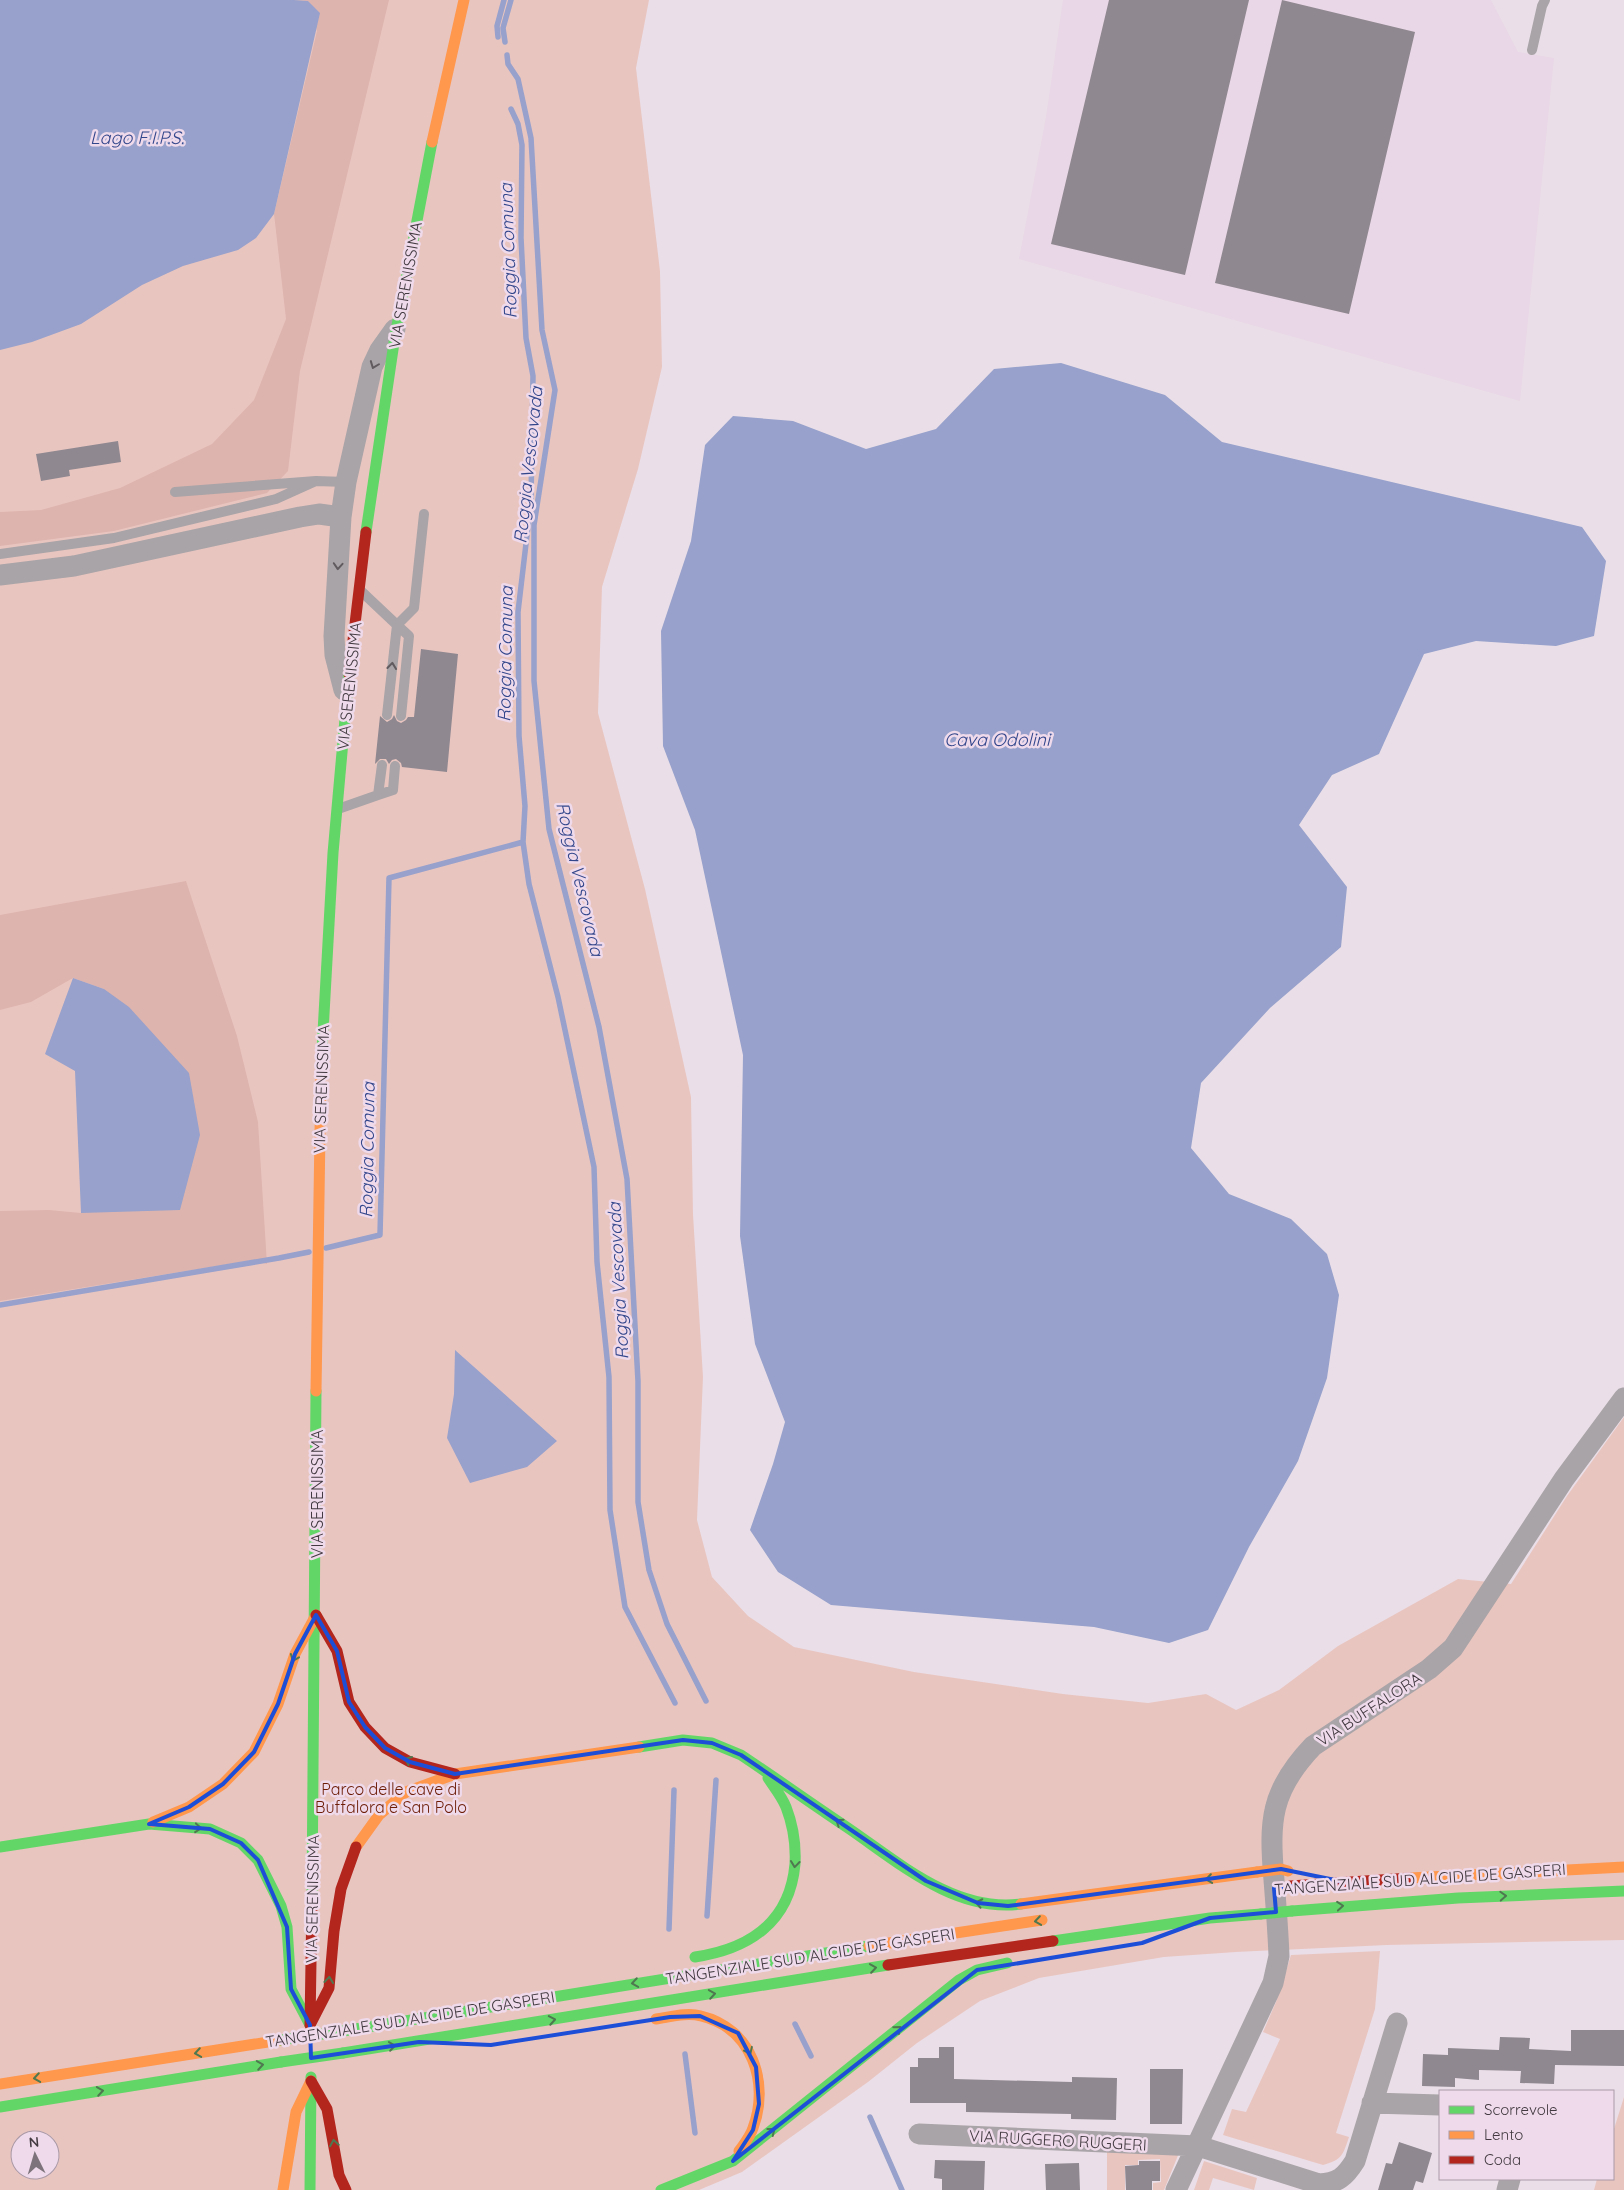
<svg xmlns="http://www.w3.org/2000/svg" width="1624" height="2190" viewBox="0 0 1624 2190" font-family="Quicksand,sans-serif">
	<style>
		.built { fill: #e9d6e6 }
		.green { fill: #e9c5c0; fill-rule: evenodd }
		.forest { fill: #deb4ae }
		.water { fill: #97a1cb }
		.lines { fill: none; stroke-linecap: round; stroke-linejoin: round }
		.stream { stroke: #97a1cb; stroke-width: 5.5 }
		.building { fill: #8f8890 }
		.lane { stroke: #a9a4a7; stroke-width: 10 }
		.street { stroke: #a9a4a7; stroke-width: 21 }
		.fast { stroke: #63d668; stroke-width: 11 }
		.slow { stroke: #ff974d; stroke-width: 11 }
		.jam { stroke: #b3261e; stroke-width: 11 }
		.fast-bridge { stroke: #63d668; stroke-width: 11 }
		.slow-bridge { stroke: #ff974d; stroke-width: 11 }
		.oneway { stroke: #615a5f }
		.oneway2 { stroke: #4f7850 }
		.marked { fill: none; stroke: #1d4ed8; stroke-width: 4; stroke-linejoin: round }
		.labels { text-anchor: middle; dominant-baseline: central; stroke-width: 5; stroke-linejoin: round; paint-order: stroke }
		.street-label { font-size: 16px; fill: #423a40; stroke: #efdaeb }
		.park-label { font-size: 16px; fill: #6d1d06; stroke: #efdaeb }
		.water-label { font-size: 18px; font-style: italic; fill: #32468b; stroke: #efdaeb }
	</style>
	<rect width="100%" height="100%" fill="#eadfe8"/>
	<!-- built -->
	<path class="built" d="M1063,0H1491L1518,52L1554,58L1520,401L1019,259L1046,117Z"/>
	<!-- green -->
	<path class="green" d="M0,0H649L636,68L660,271L662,367L638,469L602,587L598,713L645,889L691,1097L693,1214L703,1377L697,1520L712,1577L748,1616L794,1647L914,1672L1063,1694L1148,1703L1206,1694L1236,1710L1279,1690L1338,1646L1458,1579L1511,1584L1567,1496L1624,1417V1940L1387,1945L1236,1952L1164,1957L1039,1978L980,2001L917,2043L868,2082L742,2172L699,2190H0ZM20,2140H50V2170H20Z
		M1380,1951L1375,2009L1336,2133L1349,2137C1343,2155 1342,2160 1323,2165L1223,2135L1232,2109L1246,2112L1280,2039L1263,2032L1276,2002L1291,1955Z
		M1624,2097V2190H1594L1597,2179H1613V2132Z
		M1107,2152L1179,2153L1164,2190H1153V2183L1161,2182L1160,2159L1138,2160V2165H1125V2190H1107Z
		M1204,2161L1257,2178L1254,2190L1213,2178L1209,2190H1194Z"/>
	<!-- forest -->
	<path class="forest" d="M294,0H389L300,371L288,471L267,493L114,531L0,546V512L41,510L120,488L212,444L254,400L286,319L274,214L317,31L308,1Z
		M186,881L237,1036L258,1122L267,1264L254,1260L0,1301V1211L49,1210L81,1213L104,989L73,978L31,1002L0,1010V915Z"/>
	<!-- water -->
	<path class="water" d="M0,0H294L308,1L320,13L274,214L256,238L238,250L183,266L142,285L81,324L32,342L0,350Z
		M1061,363L1165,395L1222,442L1582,527L1606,561L1594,636L1556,646L1476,641L1424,654L1379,754L1332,775L1299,825L1347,887L1341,947L1270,1008L1201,1083L1191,1148L1229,1194L1291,1219L1327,1254L1339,1295L1327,1378L1298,1461L1249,1547L1208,1630L1169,1643L1094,1627L831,1605L778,1572L750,1530L773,1464L785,1422L755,1344L740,1236L743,1055L695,830L663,746L661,631L691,541L705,445L733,416L793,421L866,449L936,429L994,369Z
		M73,978L104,989L129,1007L189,1073L200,1135L180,1210L81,1213L75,1071L45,1054Z
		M455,1350L557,1441L527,1467L470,1483L447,1438L454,1394Z"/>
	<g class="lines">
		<!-- stream -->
		<path class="stream" d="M498,37L497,26L504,0
			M505,42L503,28L511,0
			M507,55L508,64L518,79L531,138L542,330L555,390L534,525V681L549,829L599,1027L627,1179L638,1381V1502L649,1570L667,1624L706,1701
			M511,109L518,124L522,145L521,238L526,338L533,376L531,501L518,612L519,736L525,806L523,842L529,884L558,997L594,1167L597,1262L609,1377L610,1510L625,1607L675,1703
			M326,1248L380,1235L389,878L523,842
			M0,1305L279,1258L309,1252
			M707,1916L716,1780
			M669,1929L674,1790
			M795,2024L811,2056
			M685,2054L695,2133
			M870,2117L902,2190"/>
	</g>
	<!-- building -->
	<path class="building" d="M1109,0H1249L1185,275L1051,244Z
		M1282,0L1415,32L1349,314L1215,283Z
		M118,441L121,462L69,470L70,476L41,481L36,454Z
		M421,649L458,654L447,772L402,767L401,763L396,759L392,760L389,764L386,759H380L375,764L380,716L387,722L392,719L394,715L397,721L401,723L406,720L408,717H414Z
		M1571,2030H1624V2066L1555,2065L1554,2084L1520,2083L1521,2071L1479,2070V2080L1455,2078V2087L1422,2086L1423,2054L1448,2055V2048L1499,2050L1500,2037L1530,2038L1529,2049L1571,2051Z
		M939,2047H954V2079L1072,2082V2077L1117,2078L1116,2120L1071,2119V2114L966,2112V2103H910V2067H918V2058H939Z
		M1150,2069H1183L1182,2124H1150Z
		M1399,2142L1432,2153L1423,2183L1416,2181L1413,2190H1378L1386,2163L1392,2164Z
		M935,2160L985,2161L984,2190H942V2179L934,2178Z
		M1139,2161H1160V2181H1152V2190H1126L1125,2166L1139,2165Z
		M1079,2163L1080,2190H1046L1045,2164Z"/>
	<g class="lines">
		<!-- lane -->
		<path class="lane" d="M1532,50L1542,6L1545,0
			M175,492L316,481L346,482
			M0,554L114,538L276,499L316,481
			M362,592L397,625L387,715
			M401,716L409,636L397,625L414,608L424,514
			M378,795L393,790L395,766
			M338,809L378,795L382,765"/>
		<!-- street -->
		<path class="street" d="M0,575L74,566L300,517L319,514L341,517
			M344,690L335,655L334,636L341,517L346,482L372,367L380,350L395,329
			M1372,2103L1440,2105
			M919,2134L1198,2146L1319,2184C1338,2183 1345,2177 1355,2161L1397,2023
			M1176,2190L1273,1983L1279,1956C1278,1931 1276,1905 1274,1880C1269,1821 1270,1791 1313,1746L1429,1669L1453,1648L1564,1479L1624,1398
			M1507,2190L1510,2179"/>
		<!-- fast -->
		<path class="fast" d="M366,532L395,336L432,142
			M321,1068L333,853L349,674
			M639,1747L683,1740L712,1743L741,1755C777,1779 812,1804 848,1828C898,1862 955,1913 1021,1904
			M0,1847L149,1824L210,1829L241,1843L258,1860L281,1906L287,1927L291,1989L310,2025
			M312,1898L316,1391
			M1292,1911L1458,1898L1624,1891
			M1053,1941L1210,1918L1261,1914
			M695,1957C749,1949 790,1922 795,1864C796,1845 793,1825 786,1807C782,1797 774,1787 768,1778
			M343,2031L869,1946
			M343,2053L888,1965
			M0,2107L281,2062
			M310,2190L311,2077
			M661,2190L733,2161L959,1980L977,1970L1007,1963"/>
		<!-- slow -->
		<path class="slow" d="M432,142L464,0
			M316,1391L321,1068
			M153,1822L189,1807L223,1784L254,1752L278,1704L295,1654L316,1615
			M356,1847L379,1815L406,1792L455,1774L639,1747
			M1410,1878L1624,1867
			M1021,1904L1257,1872
			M869,1946L1042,1920
			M656,2019C670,2017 687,2012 701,2016C752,2028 770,2083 753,2128C750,2137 744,2144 739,2151
			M0,2084L281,2040
			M283,2190L296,2112L311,2081"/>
		<!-- jam -->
		<path class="jam" d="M349,674L366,532
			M316,1615L337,1651L349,1702L365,1727L385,1748L410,1762L455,1774
			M1290,1886L1410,1878
			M888,1965L1053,1941
			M310,2025L312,1898
			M310,2025L329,1988L334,1931L341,1889L356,1847
			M311,2081L327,2109L339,2175L346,2190"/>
		<!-- fast-bridge -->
		<path class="fast-bridge" d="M1261,1914L1292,1911
			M281,2040L343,2031
			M281,2062L343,2053"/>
		<!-- slow-bridge -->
		<path class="slow-bridge" d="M1257,1872L1281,1869L1288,1871"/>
	</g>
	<!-- one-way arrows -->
	<defs><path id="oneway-chevron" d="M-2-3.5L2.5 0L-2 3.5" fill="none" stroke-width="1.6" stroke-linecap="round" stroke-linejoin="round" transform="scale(1.25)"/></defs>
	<g class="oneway">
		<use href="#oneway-chevron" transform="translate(374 365) rotate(111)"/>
		<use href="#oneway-chevron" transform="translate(338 566) rotate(94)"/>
		<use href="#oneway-chevron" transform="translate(392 666) rotate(-84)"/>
	</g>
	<g class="oneway2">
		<use href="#oneway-chevron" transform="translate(294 1658) rotate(112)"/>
		<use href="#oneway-chevron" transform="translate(408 1760) rotate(-156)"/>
		<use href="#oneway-chevron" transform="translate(839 1822) rotate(-146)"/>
		<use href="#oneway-chevron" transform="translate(198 1828) rotate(5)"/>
		<use href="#oneway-chevron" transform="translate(795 1864) rotate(96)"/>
		<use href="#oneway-chevron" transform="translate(1209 1879) rotate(172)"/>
		<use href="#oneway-chevron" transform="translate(1503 1896) rotate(-3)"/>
		<use href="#oneway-chevron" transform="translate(979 1903) rotate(-168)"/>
		<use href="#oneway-chevron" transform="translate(1340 1906) rotate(-5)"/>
		<use href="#oneway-chevron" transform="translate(1038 1921) rotate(172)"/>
		<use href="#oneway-chevron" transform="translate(873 1968) rotate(-8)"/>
		<use href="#oneway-chevron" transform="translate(329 1980) rotate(-84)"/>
		<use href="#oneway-chevron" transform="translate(635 1983) rotate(171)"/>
		<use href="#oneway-chevron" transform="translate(712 1994) rotate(-9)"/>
		<use href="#oneway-chevron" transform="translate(552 2020) rotate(-10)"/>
		<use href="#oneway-chevron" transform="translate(898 2029) rotate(-39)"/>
		<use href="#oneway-chevron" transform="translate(392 2046) rotate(-8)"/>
		<use href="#oneway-chevron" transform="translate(749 2051) rotate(65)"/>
		<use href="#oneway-chevron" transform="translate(198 2053) rotate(171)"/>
		<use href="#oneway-chevron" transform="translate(260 2065) rotate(-9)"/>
		<use href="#oneway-chevron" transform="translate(37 2078) rotate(171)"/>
		<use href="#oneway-chevron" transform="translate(100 2091) rotate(-9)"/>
		<use href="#oneway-chevron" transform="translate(772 2131) rotate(-38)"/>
		<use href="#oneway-chevron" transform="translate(334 2143) rotate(-99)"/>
	</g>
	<!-- marked area -->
	<path class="marked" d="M316,1615L337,1651L349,1702L365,1727L385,1748L410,1762L455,1774L683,1740L712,1743L741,1755L926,1881L978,1903L1008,1906L1281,1869L1340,1881L1274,1888L1276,1912L1210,1918L1142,1943L977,1970L733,2161L753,2130L759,2104L756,2067L738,2033L700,2016L670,2017L491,2045L419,2042L311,2058L310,2025L291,1989L287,1927L258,1860L241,1843L210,1829L149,1824L189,1807L223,1784L254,1752L278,1704L295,1654Z"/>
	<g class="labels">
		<!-- street labels -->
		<g class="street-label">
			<text transform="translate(405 285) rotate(-80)">VIA SERENISSIMA</text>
			<text transform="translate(349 686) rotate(-84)">VIA SERENISSIMA</text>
			<text transform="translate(321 1089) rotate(-88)">VIA SERENISSIMA</text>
			<text transform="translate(317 1494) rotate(-90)">VIA SERENISSIMA</text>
			<text transform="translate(1369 1709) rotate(-33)">VIA BUFFALORA</text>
			<text transform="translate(1420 1879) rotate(-4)">TANGENZIALE SUD ALCIDE DE GASPERI</text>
			<text transform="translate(312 1899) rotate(-89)">VIA SERENISSIMA</text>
			<text transform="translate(810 1956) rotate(-9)">TANGENZIALE SUD ALCIDE DE GASPERI</text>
			<text transform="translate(410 2019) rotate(-9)">TANGENZIALE SUD ALCIDE DE GASPERI</text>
			<text transform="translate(1058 2140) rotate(3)">VIA RUGGERO RUGGERI</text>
		</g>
		<!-- park labels -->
		<g class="park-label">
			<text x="391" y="1789">Parco delle cave di<tspan x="391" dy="18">Buffalora e San Polo</tspan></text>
		</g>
		<!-- water labels -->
		<g class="water-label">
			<text x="137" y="137">Lago F.I.P.S.</text>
			<text transform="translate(508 251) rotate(-92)">Roggia Comuna</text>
			<text transform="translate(528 465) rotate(-84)">Roggia Vescovada</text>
			<text transform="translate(505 654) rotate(-89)">Roggia Comuna</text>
			<text x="997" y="739">Cava Odolini</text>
			<text transform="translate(580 879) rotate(77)">Roggia Vescovada</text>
			<text transform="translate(367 1150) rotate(-89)">Roggia Comuna</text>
			<text transform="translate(618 1281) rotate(-93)">Roggia Vescovada</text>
		</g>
	</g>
	<!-- legend -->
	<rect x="1439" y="2090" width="175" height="90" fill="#efdaeb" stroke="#aa9aa7"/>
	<rect x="1449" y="2106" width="25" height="8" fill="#63d668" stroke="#aa9aa7"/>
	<text x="1484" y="2115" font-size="15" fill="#423a40">Scorrevole</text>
	<rect x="1449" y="2131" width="25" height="8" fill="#ff974d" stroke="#aa9aa7"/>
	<text x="1484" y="2140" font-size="15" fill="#423a40">Lento</text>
	<rect x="1449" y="2156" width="25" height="8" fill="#b3261e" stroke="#aa9aa7"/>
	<text x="1484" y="2165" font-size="15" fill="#423a40">Coda</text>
	<!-- north arrow -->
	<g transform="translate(35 2155) rotate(355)"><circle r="24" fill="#efdaeb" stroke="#aa9aa7"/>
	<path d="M0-4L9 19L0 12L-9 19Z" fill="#7d747b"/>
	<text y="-8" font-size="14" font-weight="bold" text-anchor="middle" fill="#423a40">N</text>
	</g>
</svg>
